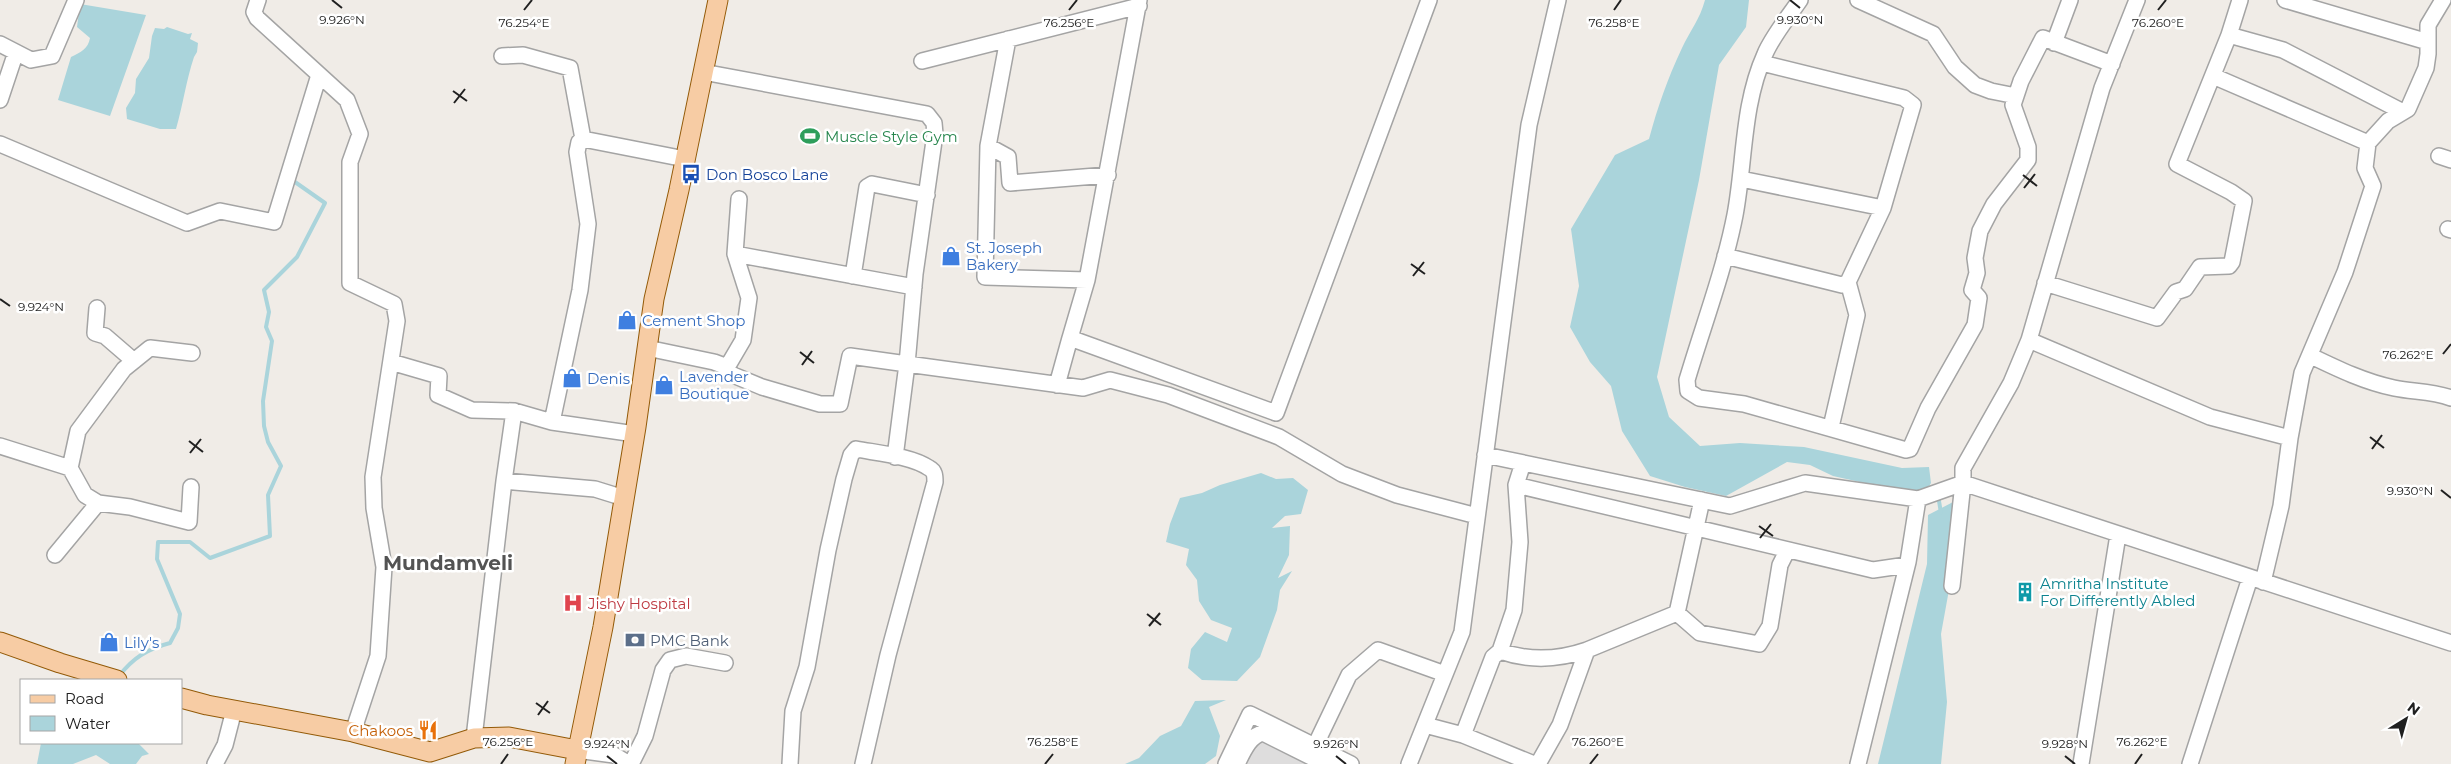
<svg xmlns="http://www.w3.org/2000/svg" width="2451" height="764" viewBox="0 0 2451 764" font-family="Montserrat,sans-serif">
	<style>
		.residential { fill: #dedddd }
		.water { fill: #aad4db }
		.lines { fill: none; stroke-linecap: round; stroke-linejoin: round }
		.stream { stroke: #aad4db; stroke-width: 4 }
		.minor-casing { stroke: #a4a4a4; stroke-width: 18 }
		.major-casing { stroke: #935a08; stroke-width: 21 }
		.minor { stroke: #fff; stroke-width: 15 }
		.major { stroke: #f7cca4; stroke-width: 19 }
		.ticks { fill: none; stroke: #202020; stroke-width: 2 }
		.labels { text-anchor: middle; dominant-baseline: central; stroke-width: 5; stroke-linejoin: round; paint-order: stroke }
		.leisure-label { font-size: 15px; fill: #27864d; stroke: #fff; text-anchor: start }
		.transit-label { font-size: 15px; fill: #164399; stroke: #fff; text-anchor: start }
		.shop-label { font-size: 15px; fill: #366cbe; stroke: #fff; text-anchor: start }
		.culture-label { font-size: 15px; fill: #0d838f; stroke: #fff; text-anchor: start }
		.health-label { font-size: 15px; fill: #be3a42; stroke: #fff; text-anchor: start }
		.service-label { font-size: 15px; fill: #4e5e75; stroke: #fff; text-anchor: start }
		.food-label { font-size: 15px; fill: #c56008; stroke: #fff; text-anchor: end }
		.district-label { font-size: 20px; font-weight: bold; fill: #535353; stroke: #fff }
		.ticks-label { font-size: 12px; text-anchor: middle; fill: #202020; stroke: #fff; stroke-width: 5; stroke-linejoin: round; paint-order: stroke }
	</style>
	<rect width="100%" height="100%" fill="#f0ece7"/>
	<!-- residential -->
	<path class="residential" d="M1249,720L1336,764H1230Z"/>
	<!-- water -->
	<path class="water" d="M1705,0H1749L1746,27L1719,65L1699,180L1657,377L1669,417L1700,446L1740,443L1804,447L1902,468L1929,467L1931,483L1923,496L1833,476L1810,465L1787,462L1726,496L1685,487L1650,476L1622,431L1611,386L1590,362L1570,327L1579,286L1571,229L1615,155L1649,139C1658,106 1667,80 1682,48C1690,31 1700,19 1705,0Z
		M80,4L146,15L110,116L58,100L71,57C81,52 88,49 90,38L77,27Z
		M167,27L188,34L192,33L190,39L198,43L197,52L194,57C186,81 183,105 176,129H160L127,119L126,108L135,93L136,79L149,58L152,36L155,28L164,29Z
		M1261,473L1276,479L1293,478L1308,490L1301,514L1285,516L1272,528L1290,526L1289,555L1278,578L1292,571L1280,590L1277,610L1260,657L1237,681L1202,680L1188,668L1191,649L1205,632L1227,642L1232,628L1211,620L1199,601L1197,580L1186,565L1189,549L1166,542L1170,524L1180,498L1202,493L1220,485Z
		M1955,501L1956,551L1941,634L1947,702L1941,764H1878L1927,564L1928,515Z
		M1226,700L1209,707L1220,736L1216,756L1205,764H1125L1139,758L1160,736L1181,726L1195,701Z
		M41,743H138L149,754L142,756L136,764H110L96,755L73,764H37Z"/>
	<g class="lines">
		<!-- stream -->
		<path class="stream" d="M1938,495L1941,513
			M119,676C133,658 147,649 170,643L178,628L180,614L157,559L158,542H190L210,558L270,536L268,495L281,466L268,442L264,426L263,401L272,341L266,327L269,312L264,290L297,257L325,203L295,182"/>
		<defs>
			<path id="minor" d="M258,0L254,12L257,18L347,100L360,134L350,162V283L394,304L397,321L373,477L374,508L384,567L378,656L353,732
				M1139,0L1087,280L1070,338L1276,413L1429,0
				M1800,0C1789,16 1772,37 1765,54C1742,105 1745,162 1735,215C1724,271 1703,326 1687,380L1688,391L1699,398L1744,404L1906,450L1910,449L1928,408L1975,325L1979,298L1972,290L1977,273L1975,258L1980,231L1994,204L2028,160V147L2013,105L2021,81L2043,38L2112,64
				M1858,0L1933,34L1955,67L1975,85L1991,91L2016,96
				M2240,0L2229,35L2283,50L2403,112
				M2285,0L2428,42
				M1008,39L988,146L1008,157L1010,183L1108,175
				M2054,43L2070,0
				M0,44L31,60L52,56L76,0
				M502,56L523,55L570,68L583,139
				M922,61L1139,6
				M703,72L927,114L934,123L935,134L915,274L907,364L1083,388L1110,380L1168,395L1279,437L1342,474L1397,495L1477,516
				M2213,76L2368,143
				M0,100L16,52
				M0,144L187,223L220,211L274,222L319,75
				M988,146L985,277L1087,280
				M2439,156L2451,160
				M1741,179L1883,208L1913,105L1904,98L1762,63
				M2448,229L2451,230
				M735,254L914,287
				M1725,256L1842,285L1848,282L1883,208
				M853,276L867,187L872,184L927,195
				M2045,283L2157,318L2176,292L2185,289L2200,267L2229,266L2232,262L2244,201L2231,192L2177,164L2229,35
				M97,308L95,333L105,336L134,361
				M2029,340L2210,417L2290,438
				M647,348L714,362L722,365L733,375L762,387L820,404H840L850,356L907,364L895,457
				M2311,356C2338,369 2365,382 2394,388C2413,392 2432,391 2451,398
				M391,362L439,376L438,395L472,410L514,411
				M726,369L743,340L749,298L735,254L739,199
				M1057,385L1070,338
				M1831,427L1857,315L1848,282
				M635,434L552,422L580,290L588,224L577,152L579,142L583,139L685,159
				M0,446L70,468
				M1485,455L1730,506L1805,483L1918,499L1963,483L2451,643
				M504,481L514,411L552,422
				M1516,485L1873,570L1907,565
				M191,487L189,522L130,507L98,503L85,495L70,468L78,431L124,369L150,348L192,353
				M55,555L98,503
				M2263,582L2281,506L2290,438L2302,373L2345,272L2373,186L2365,168L2368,143L2388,121L2408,109L2426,68L2428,54V25L2443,0
				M1952,586L1963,483V468L2011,383L2029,340L2102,88L2137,0
				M1677,613L1700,633L1759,644L1770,626L1780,565L1787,551
				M1587,650L1677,613L1702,500
				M1500,651L1514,610L1520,542L1516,485L1523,463
				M1425,725L1463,735L1534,764
				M1463,735L1493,657L1500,651C1528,661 1558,660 1587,650L1560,725L1538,764
				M474,738L504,481L595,489L624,498
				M1315,746L1349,675L1378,650L1445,674
				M577,750L614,755L629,764
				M215,764L225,745L234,710
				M631,764L645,736L663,670L670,660L686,656L725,663
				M790,764L793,711L807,667L828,550L844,479L851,455L856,449C877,453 912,456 929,468C935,471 935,476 935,482L888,655L863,764
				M1226,764L1250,714L1351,764
				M1237,764C1243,752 1250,735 1263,733L1325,764
				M1409,764L1462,632L1529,125L1558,0
				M1858,764L1908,562L1918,499
				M2081,764L2118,535
				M2190,764L2250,578"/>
			<path id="major" d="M0,642L60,663L117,680
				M181,698L207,705L353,732L430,752L474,738L509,737L577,750
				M575,764L603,627L636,427L654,299L679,190L718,0"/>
		</defs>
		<!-- minor casing -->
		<use href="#minor" class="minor-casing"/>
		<!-- major casing -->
		<use href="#major" class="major-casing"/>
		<!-- minor -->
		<use href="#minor" class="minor"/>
		<!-- major -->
		<use href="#major" class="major"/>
	</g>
	<!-- ticks -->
	<path class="ticks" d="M332,0L342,8M1790,0L1800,8M524,10L532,0M1069,10L1077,0M1614,10L1621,0M2158,10L2166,0M453,91L467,101M454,103L465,89M2023,175L2037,186M2024,188L2035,174M1411,264L1425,274M1413,276L1424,262M0,299L10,306M800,352L814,363M2443,354L2451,344M802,365L812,351M2370,437L2384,448M189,441L203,452M2372,449L2382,435M190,453L201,439M2441,490L2451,498M1759,526L1773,536M1760,538L1771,524M1147,614L1161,625M1149,626L1160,613M536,703L550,713M538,715L548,701M607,756L617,764M1336,756L1346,764M2065,756L2075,764M501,764L508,754M1045,764L1053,754M1590,764L1598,754M2135,764L2142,754"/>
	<!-- icons -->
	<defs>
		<symbol id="stadium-bare" viewBox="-9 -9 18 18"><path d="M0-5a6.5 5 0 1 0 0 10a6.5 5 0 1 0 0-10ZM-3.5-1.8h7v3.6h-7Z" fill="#2e9e5b" stroke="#fff" stroke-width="2.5" paint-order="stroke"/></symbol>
		<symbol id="bus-bare" viewBox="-9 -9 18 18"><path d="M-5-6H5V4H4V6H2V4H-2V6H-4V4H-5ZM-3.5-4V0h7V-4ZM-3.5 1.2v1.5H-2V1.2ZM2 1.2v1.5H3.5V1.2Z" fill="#1a4fb4" stroke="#fff" stroke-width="2.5" paint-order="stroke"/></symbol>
		<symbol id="shop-bare" viewBox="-9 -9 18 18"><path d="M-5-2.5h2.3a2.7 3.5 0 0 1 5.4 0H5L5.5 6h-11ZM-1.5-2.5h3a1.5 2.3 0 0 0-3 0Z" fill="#3f7fe0" stroke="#fff" stroke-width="2.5" paint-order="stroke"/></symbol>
		<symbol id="building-bare" viewBox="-9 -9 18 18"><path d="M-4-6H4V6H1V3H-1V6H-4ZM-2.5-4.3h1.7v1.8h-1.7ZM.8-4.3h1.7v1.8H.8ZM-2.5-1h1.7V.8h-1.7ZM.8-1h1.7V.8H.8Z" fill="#0f9aa8" stroke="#fff" stroke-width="2.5" paint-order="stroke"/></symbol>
		<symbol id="hospital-bare" viewBox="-9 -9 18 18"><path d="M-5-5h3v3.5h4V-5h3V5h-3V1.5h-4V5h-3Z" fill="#e0444e" stroke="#fff" stroke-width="2.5" paint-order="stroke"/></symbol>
		<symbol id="bank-bare" viewBox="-9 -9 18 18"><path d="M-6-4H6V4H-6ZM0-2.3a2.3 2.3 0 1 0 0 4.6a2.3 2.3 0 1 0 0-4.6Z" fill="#5c6f8a" stroke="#fff" stroke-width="2.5" paint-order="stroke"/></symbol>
		<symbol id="restaurant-bare" viewBox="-9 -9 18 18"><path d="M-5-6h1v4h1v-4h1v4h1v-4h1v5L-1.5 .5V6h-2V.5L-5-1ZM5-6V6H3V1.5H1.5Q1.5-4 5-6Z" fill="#e8710a" stroke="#fff" stroke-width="2.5" paint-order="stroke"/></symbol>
	</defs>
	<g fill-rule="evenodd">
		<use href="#stadium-bare" x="796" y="122" width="28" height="28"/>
		<use href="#bus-bare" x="677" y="160" width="28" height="28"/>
		<use href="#shop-bare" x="937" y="242" width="28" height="28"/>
		<use href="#shop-bare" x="613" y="306" width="28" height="28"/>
		<use href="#shop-bare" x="558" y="364" width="28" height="28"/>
		<use href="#shop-bare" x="650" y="371" width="28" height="28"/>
		<use href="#building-bare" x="2011" y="578" width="28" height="28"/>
		<use href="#hospital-bare" x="559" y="589" width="28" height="28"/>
		<use href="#bank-bare" x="621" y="626" width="28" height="28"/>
		<use href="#shop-bare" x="95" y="628" width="28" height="28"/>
		<use href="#restaurant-bare" x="414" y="716" width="28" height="28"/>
	</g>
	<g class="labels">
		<!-- leisure labels -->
		<g class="leisure-label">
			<text x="825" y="136">Muscle Style Gym</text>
		</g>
		<!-- transit labels -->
		<g class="transit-label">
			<text x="706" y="174">Don Bosco Lane</text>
		</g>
		<!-- shop labels -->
		<g class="shop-label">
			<text x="966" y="247">St. Joseph<tspan x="966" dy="17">Bakery</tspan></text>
			<text x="642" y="320">Cement Shop</text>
			<text x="679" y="376">Lavender<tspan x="679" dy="17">Boutique</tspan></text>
			<text x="587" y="378">Denis</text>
			<text x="124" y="642">Lily's</text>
		</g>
		<!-- culture labels -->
		<g class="culture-label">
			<text x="2040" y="583">Amritha Institute<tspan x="2040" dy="17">For Differently Abled</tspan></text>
		</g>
		<!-- health labels -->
		<g class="health-label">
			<text x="588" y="603">Jishy Hospital</text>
		</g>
		<!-- service labels -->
		<g class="service-label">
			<text x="650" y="640">PMC Bank</text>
		</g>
		<!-- food labels -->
		<g class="food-label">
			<text x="413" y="730">Chakoos</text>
		</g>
		<!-- district labels -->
		<g class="district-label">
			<text x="448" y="563">Mundamveli</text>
		</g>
	</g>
	<g class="ticks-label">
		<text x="342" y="24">9.926°N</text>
		<text x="1800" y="24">9.930°N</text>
		<text x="524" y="27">76.254°E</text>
		<text x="1069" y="27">76.256°E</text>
		<text x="1614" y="27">76.258°E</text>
		<text x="2158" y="27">76.260°E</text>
		<text x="41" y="311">9.924°N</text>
		<text x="2408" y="359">76.262°E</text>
		<text x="2410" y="495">9.930°N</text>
		<text x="508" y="746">76.256°E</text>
		<text x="1053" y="746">76.258°E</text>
		<text x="1598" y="746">76.260°E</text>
		<text x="2142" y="746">76.262°E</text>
		<text x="607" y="748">9.924°N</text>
		<text x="1336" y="748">9.926°N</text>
		<text x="2065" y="748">9.928°N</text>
	</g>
	<!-- legend -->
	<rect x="20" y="679" width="162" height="65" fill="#ffffff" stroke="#a6a6a6"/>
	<rect x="30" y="695" width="25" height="8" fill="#f7cca4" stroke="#a6a6a6"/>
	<text x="65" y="704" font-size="15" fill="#202020">Road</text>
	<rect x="30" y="716" width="25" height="15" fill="#aad4db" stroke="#a6a6a6"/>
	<text x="65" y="729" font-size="15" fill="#202020">Water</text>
	<!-- north arrow -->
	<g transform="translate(2406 719) rotate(37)" stroke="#ffffff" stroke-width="4" paint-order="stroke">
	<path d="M0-4L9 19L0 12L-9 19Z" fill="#202020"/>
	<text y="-8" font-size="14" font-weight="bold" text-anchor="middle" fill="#202020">N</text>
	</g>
</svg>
